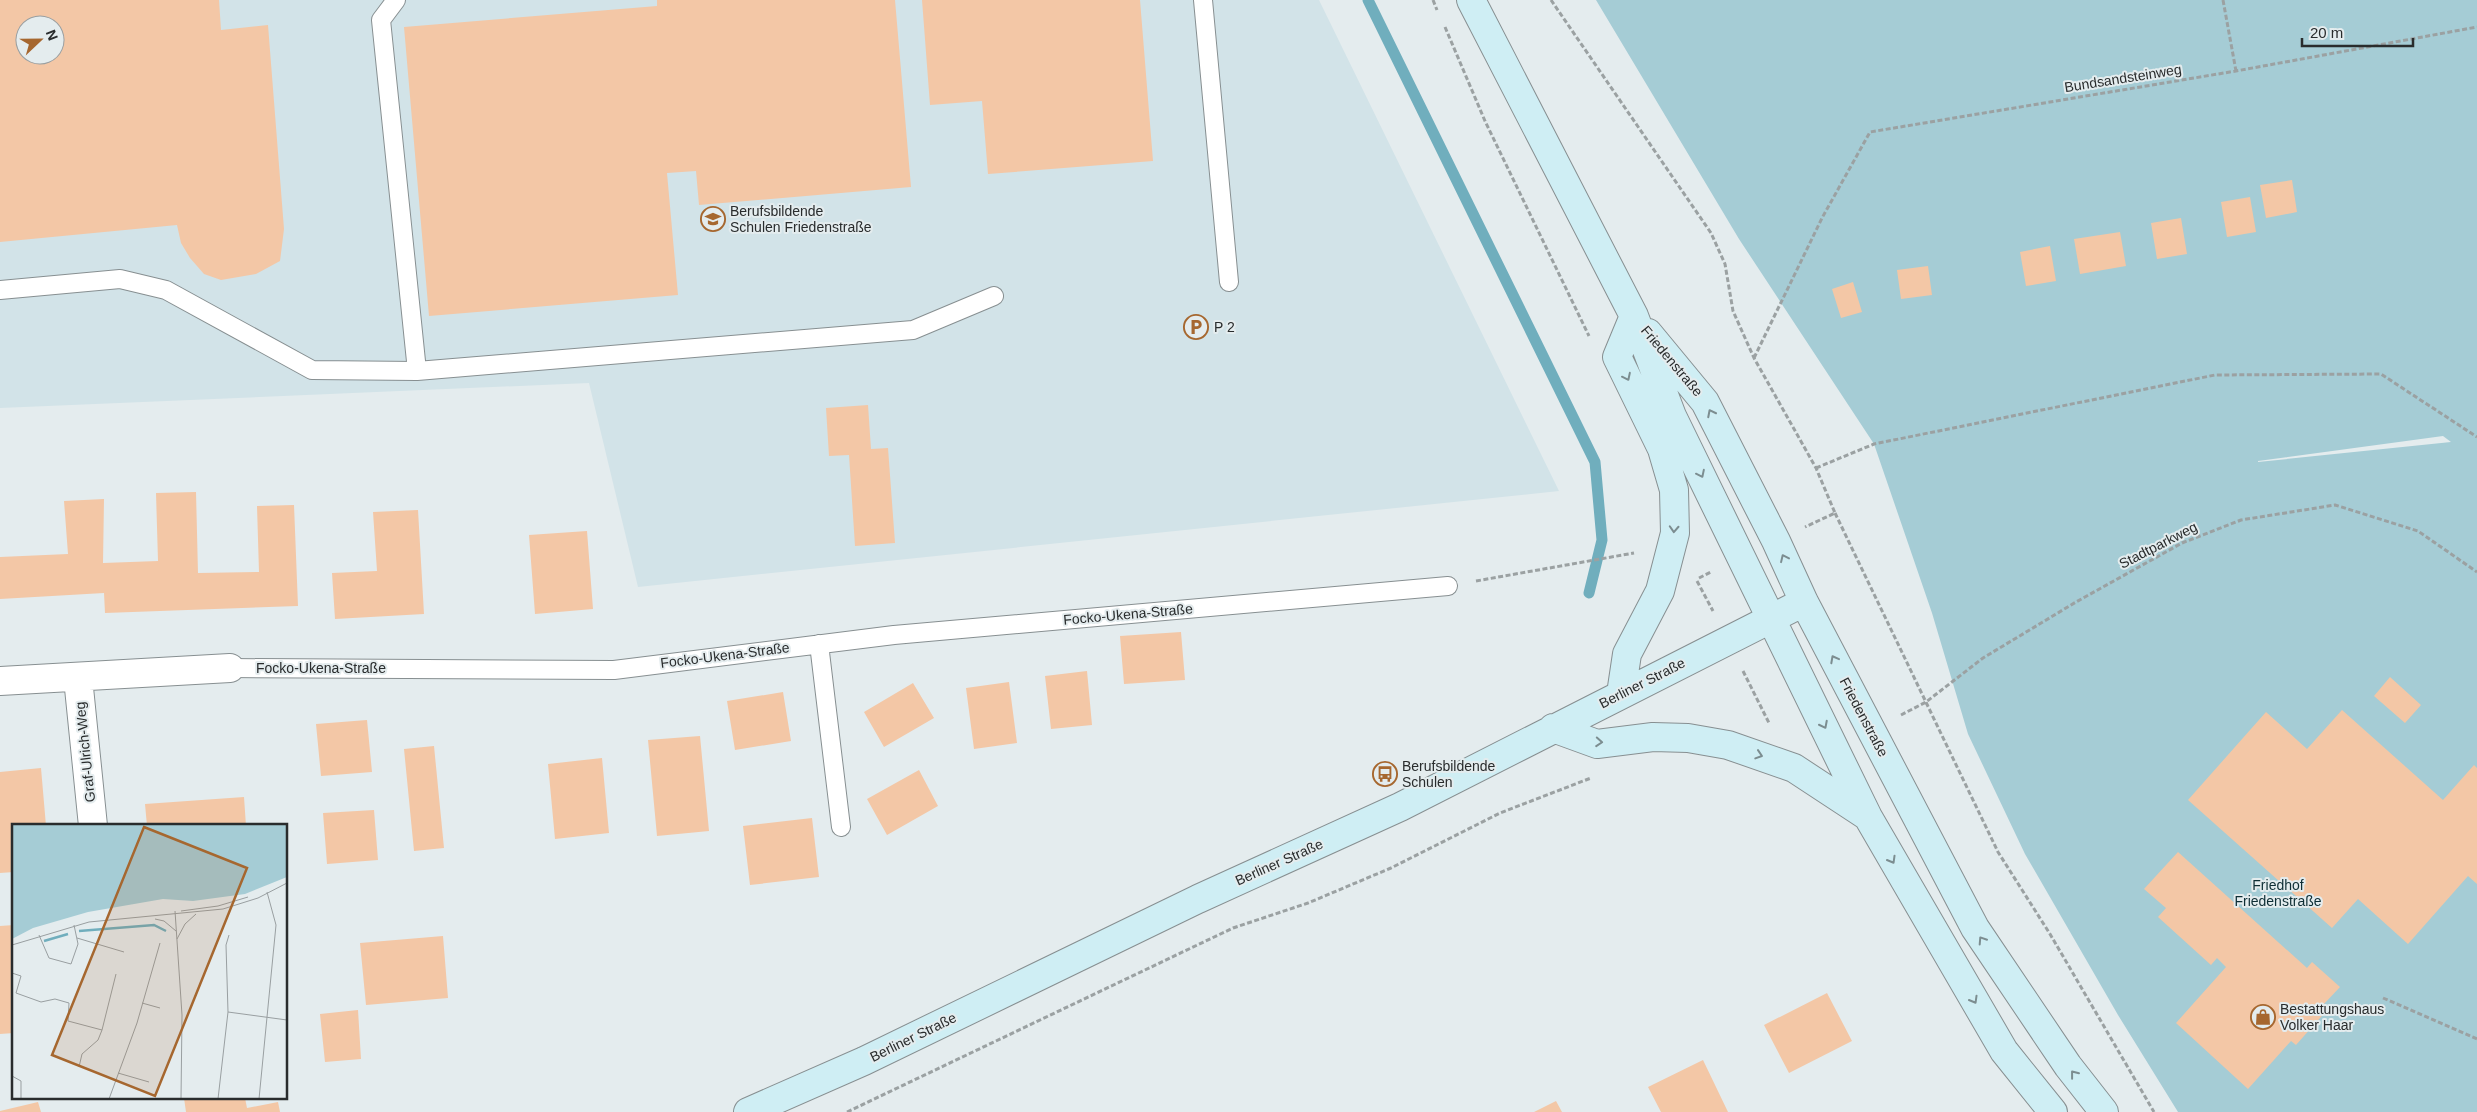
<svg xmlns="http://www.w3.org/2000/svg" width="2477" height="1112" viewBox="0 0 2477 1112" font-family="Helvetica,sans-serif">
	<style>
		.built { fill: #d2e3e8; fill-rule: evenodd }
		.green { fill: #a5ccd5; fill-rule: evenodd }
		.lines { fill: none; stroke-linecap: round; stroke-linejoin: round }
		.stream { stroke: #70aebd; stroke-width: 11 }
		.building { fill: #f3c7a6; fill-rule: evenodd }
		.lane-casing { stroke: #878f91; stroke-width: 20 }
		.street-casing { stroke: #878f91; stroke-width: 30 }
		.secondary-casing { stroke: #878f91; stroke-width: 30 }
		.path { stroke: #9ba1a2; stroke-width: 3; stroke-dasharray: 5 2.5; stroke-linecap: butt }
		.lane { stroke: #fff; stroke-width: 18 }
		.street { stroke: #fff; stroke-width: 28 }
		.secondary { stroke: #cfeef4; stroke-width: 28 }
		.oneway { stroke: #7c8d90 }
		.labels { text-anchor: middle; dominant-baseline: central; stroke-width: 4; stroke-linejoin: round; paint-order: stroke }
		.street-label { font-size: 14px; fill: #292c2d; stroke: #e4ecee }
		.poi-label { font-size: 14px; fill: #292c2d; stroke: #e4ecee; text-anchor: start }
		.park-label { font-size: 14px; fill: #0e2e35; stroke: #e4ecee }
		.inset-river { fill: none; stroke: #70aebd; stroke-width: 2.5 }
		.inset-road { fill: none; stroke: #999fa1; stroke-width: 1 }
		.view { fill: #a6672f; fill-opacity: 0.15; stroke: #a6672f; stroke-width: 2.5 }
		.inset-edge { fill: none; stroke: #292c2d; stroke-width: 2.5 }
	</style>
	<rect width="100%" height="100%" fill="#e4ecee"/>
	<!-- built -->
	<path class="built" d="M0,0H1319L1559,491L638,587L589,383L0,408ZM25,25H55V55H25Z"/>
	<!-- green -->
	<path class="green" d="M1596,0H2477V1112H2178L2118,1015L2025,854L1968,734L1932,613L1874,444L1739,239ZM2443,436L2451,442L2258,462V461Z"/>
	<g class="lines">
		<!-- stream -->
		<path class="stream" d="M1368,0L1595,462L1602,540L1589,593"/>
	</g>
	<!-- building -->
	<path class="building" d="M0,0H219L221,30L268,25L284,229L280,261L256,274L221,280L204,274L190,258L181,243L177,225L0,242ZM25,25H55V55H25Z
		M657,0H895L911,187L699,205L696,171L667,173L678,295L429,316L404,27L657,6Z
		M922,0H1140L1153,161L988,174L982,101L930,105Z
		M2292,180L2297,212L2266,218L2260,185Z
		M2250,197L2256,232L2227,237L2221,202Z
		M2181,218L2187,254L2157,259L2151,223Z
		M2120,232L2126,266L2080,274L2074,239Z
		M2050,246L2056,281L2026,286L2020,252Z
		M1928,266L1932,295L1901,299L1897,270Z
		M1853,282L1862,312L1841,318L1832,289Z
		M868,405L871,449L888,448L895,543L855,546L849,455L829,456L826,408Z
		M196,492L198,573L259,572L257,506L294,505L298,606L105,613L104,593L0,599V557L68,554L64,501L104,499L103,563L158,561L156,493Z
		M418,510L424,614L335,619L332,573L377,571L373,512Z
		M587,531L593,609L535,614L529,535Z
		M1181,632L1185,680L1124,684L1120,636Z
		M1087,671L1092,725L1051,729L1045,676Z
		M2390,677L2421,705L2405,723L2374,696Z
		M1009,682L1017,743L974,749L966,688Z
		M913,683L934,718L884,747L864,712Z
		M783,692L791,741L735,750L727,701Z
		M2342,710L2443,800L2474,765L2477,768V884L2468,876L2408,944L2358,899L2332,928L2188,800L2266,712L2307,749Z
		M367,720L372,772L321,776L316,724Z
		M700,736L709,831L657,836L648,740Z
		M434,746L444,848L414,851L404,749Z
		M602,758L609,833L555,839L548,764Z
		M41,768L46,826H14V872L0,873V772Z
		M919,770L938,806L887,835L867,799Z
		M244,797L246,826H147L145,804Z
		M374,810L378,860L327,864L323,813Z
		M812,818L819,877L750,885L743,826Z
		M2178,852L2307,968L2312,962L2340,987L2323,1005L2328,1009L2296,1045L2291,1041L2248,1089L2176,1023L2226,967L2217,958L2211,965L2158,917L2166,908L2144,889Z
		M14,925V1033L0,1034V926Z
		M443,936L448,998L366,1005L360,943Z
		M1827,993L1852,1041L1789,1073L1764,1025Z
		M358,1010L361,1059L325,1062L320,1014Z
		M1703,1060L1728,1112H1661L1648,1087Z
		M184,1098H245L247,1108L278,1102L280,1112H186Z
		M1556,1101L1562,1112H1534Z
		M38,1102L41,1112H0V1111Z"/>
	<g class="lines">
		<defs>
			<path id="lane" d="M396,0L381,20L417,371
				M1203,0L1229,282
				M0,290L120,279L166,290L312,370L417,371L913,330L994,296
				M819,644L841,827
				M230,668L614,670L894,635L1448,586"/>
			<path id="street" d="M78,678L93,826
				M0,681L230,668"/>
			<path id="secondary" d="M1471,0L1634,316L1672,416L1868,817L2004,1051L2053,1112
				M1648,333L1705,402L1776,541L1804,602L1975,928L2068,1066L2104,1112
				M1621,694L1627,654L1660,591L1675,533L1674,490L1662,449L1617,357L1634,316
				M1553,728L1597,744L1653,737L1688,738L1728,745L1794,768L1867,816
				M748,1112L864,1061L1198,899L1400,807L1804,602"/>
		</defs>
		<!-- lane casing -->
		<use href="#lane" class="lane-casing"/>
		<!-- street casing -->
		<use href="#street" class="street-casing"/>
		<!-- secondary casing -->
		<use href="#secondary" class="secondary-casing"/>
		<!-- path -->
		<path class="path" d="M1433,0L1437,10
			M1551,0L1711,233L1725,264L1733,311L1754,358L1816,468L1835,513L1805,527
			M2223,0L2236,71
			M1445,27L1485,121L1589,336
			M1754,358L1822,218L1870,132L2236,71L2477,27
			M1816,468L1874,444L2215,375L2381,374L2477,437
			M1835,513L1998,852L2050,934L2154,1112
			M1699,578L1711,572
			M1476,581L1634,553
			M1697,581L1713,611
			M1743,671L1769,723
			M1901,715L1926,702L1983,658L2076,602L2182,543L2241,520L2335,505L2418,531L2477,572
			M2383,998L2477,1039
			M847,1112L1233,928L1308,903L1391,868L1500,813L1591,778"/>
		<!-- lane -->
		<use href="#lane" class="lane"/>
		<!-- street -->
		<use href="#street" class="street"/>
		<!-- secondary -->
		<use href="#secondary" class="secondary"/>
	</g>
	<!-- one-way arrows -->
	<defs><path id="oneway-chevron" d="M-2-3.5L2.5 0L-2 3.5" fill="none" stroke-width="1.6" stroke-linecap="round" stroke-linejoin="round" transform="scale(1.25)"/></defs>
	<g class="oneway">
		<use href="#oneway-chevron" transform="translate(1627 377) rotate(64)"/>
		<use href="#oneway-chevron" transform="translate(1711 413) rotate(-117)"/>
		<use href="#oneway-chevron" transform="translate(1701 474) rotate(64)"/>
		<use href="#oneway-chevron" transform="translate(1674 529) rotate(93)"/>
		<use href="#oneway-chevron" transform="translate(1784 558) rotate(-115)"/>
		<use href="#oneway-chevron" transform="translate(1834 659) rotate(-118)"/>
		<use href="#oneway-chevron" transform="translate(1824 725) rotate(63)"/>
		<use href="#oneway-chevron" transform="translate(1599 742) rotate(4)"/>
		<use href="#oneway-chevron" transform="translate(1759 755) rotate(18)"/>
		<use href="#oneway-chevron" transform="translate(1892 860) rotate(60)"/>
		<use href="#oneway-chevron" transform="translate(1982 940) rotate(-123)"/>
		<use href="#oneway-chevron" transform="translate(1974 1000) rotate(60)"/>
		<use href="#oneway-chevron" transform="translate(2074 1074) rotate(-128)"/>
	</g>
	<!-- icons -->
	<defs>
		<symbol id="school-ring" viewBox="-11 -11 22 22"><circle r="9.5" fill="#e4ecee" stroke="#a6672f" stroke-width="1.5"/><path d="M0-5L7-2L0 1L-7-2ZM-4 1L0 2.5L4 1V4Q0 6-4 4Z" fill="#a6672f"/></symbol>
		<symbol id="parking-ring" viewBox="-11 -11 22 22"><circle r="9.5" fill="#e4ecee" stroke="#a6672f" stroke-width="1.5"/><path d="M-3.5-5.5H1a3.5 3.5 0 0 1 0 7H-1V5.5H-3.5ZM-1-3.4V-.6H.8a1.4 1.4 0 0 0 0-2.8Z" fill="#a6672f"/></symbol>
		<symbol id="bus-ring" viewBox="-11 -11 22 22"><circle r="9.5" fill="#e4ecee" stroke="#a6672f" stroke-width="1.5"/><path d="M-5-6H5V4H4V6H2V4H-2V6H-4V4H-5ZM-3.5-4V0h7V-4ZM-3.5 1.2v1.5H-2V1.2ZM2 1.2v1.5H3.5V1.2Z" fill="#a6672f"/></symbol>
		<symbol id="shop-ring" viewBox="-11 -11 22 22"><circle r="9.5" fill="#e4ecee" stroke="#a6672f" stroke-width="1.5"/><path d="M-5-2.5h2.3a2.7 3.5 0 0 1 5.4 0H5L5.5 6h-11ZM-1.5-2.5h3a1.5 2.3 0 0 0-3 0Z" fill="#a6672f"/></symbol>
	</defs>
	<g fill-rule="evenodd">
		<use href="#school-ring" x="699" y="205" width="28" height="28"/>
		<use href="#parking-ring" x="1182" y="313" width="28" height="28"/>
		<use href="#bus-ring" x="1371" y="760" width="28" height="28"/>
		<use href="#shop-ring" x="2249" y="1003" width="28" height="28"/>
	</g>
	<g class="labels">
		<!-- street labels -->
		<g class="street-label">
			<text transform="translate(2123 78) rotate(-9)">Bundsandsteinweg</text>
			<text transform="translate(1672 361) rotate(50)">Friedenstraße</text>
			<text transform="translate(2158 545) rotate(-27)">Stadtparkweg</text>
			<text transform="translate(1128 614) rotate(-5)">Focko-Ukena-Straße</text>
			<text transform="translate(725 655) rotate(-7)">Focko-Ukena-Straße</text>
			<text x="321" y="668">Focko-Ukena-Straße</text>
			<text transform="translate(1642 683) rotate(-27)">Berliner Straße</text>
			<text transform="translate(1864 717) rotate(62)">Friedenstraße</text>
			<text transform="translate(85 752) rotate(-96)">Graf-Ulrich-Weg</text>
			<text transform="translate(1279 862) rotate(-24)">Berliner Straße</text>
			<text transform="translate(913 1037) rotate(-26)">Berliner Straße</text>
		</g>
		<!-- poi labels -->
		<g class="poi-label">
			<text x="730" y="211">Berufsbildende<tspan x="730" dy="16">Schulen Friedenstraße</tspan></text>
			<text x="1214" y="327">P 2</text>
			<text x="1402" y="766">Berufsbildende<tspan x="1402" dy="16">Schulen</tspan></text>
			<text x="2280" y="1009">Bestattungshaus<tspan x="2280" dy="16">Volker Haar</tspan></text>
		</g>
		<!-- park labels -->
		<g class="park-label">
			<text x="2278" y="885">Friedhof<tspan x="2278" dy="16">Friedenstraße</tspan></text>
		</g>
	</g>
	<!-- overview -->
	<g transform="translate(12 824)">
		<rect width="275" height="275" fill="#e4ecee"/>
		<path d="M0,0H275V53L233,70L181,77L151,75L76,88L21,104L0,115Z" fill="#a5ccd5"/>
		<path class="inset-river" d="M67,107L142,101L154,107M32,117L56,110"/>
		<path class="inset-road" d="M163,87L170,191L169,275M169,87L206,82L236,73M143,95L152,97L164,107M27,111L37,134L59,140L66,120L62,101M65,114L112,128M165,115L173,100L184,90M0,121L77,98L211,85L246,74L275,59M0,149L9,152L4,169L29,178L43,175L57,179L56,197L90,206M130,179L148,184M216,188L275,196M67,243L70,230L86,216L90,206L104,150M106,249L137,258M0,252L9,257V275M97,275L125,199L148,119M206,275L216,188L214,121L217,111M247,275L264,101L255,68"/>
		<path class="view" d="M132,3L235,44L143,272L40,231Z"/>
		<rect width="275" height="275" class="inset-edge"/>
	</g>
	<!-- north arrow -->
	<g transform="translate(40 40) rotate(68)"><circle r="24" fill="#e4ecee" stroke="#999fa1"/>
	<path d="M0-4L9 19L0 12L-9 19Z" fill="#a6672f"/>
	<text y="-8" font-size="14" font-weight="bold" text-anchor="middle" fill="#292c2d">N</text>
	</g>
	<!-- scale -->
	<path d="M2302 38v8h111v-8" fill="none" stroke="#292c2d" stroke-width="2.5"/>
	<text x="2310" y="38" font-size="15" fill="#292c2d" stroke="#e4ecee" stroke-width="4" paint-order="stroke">20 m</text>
</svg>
